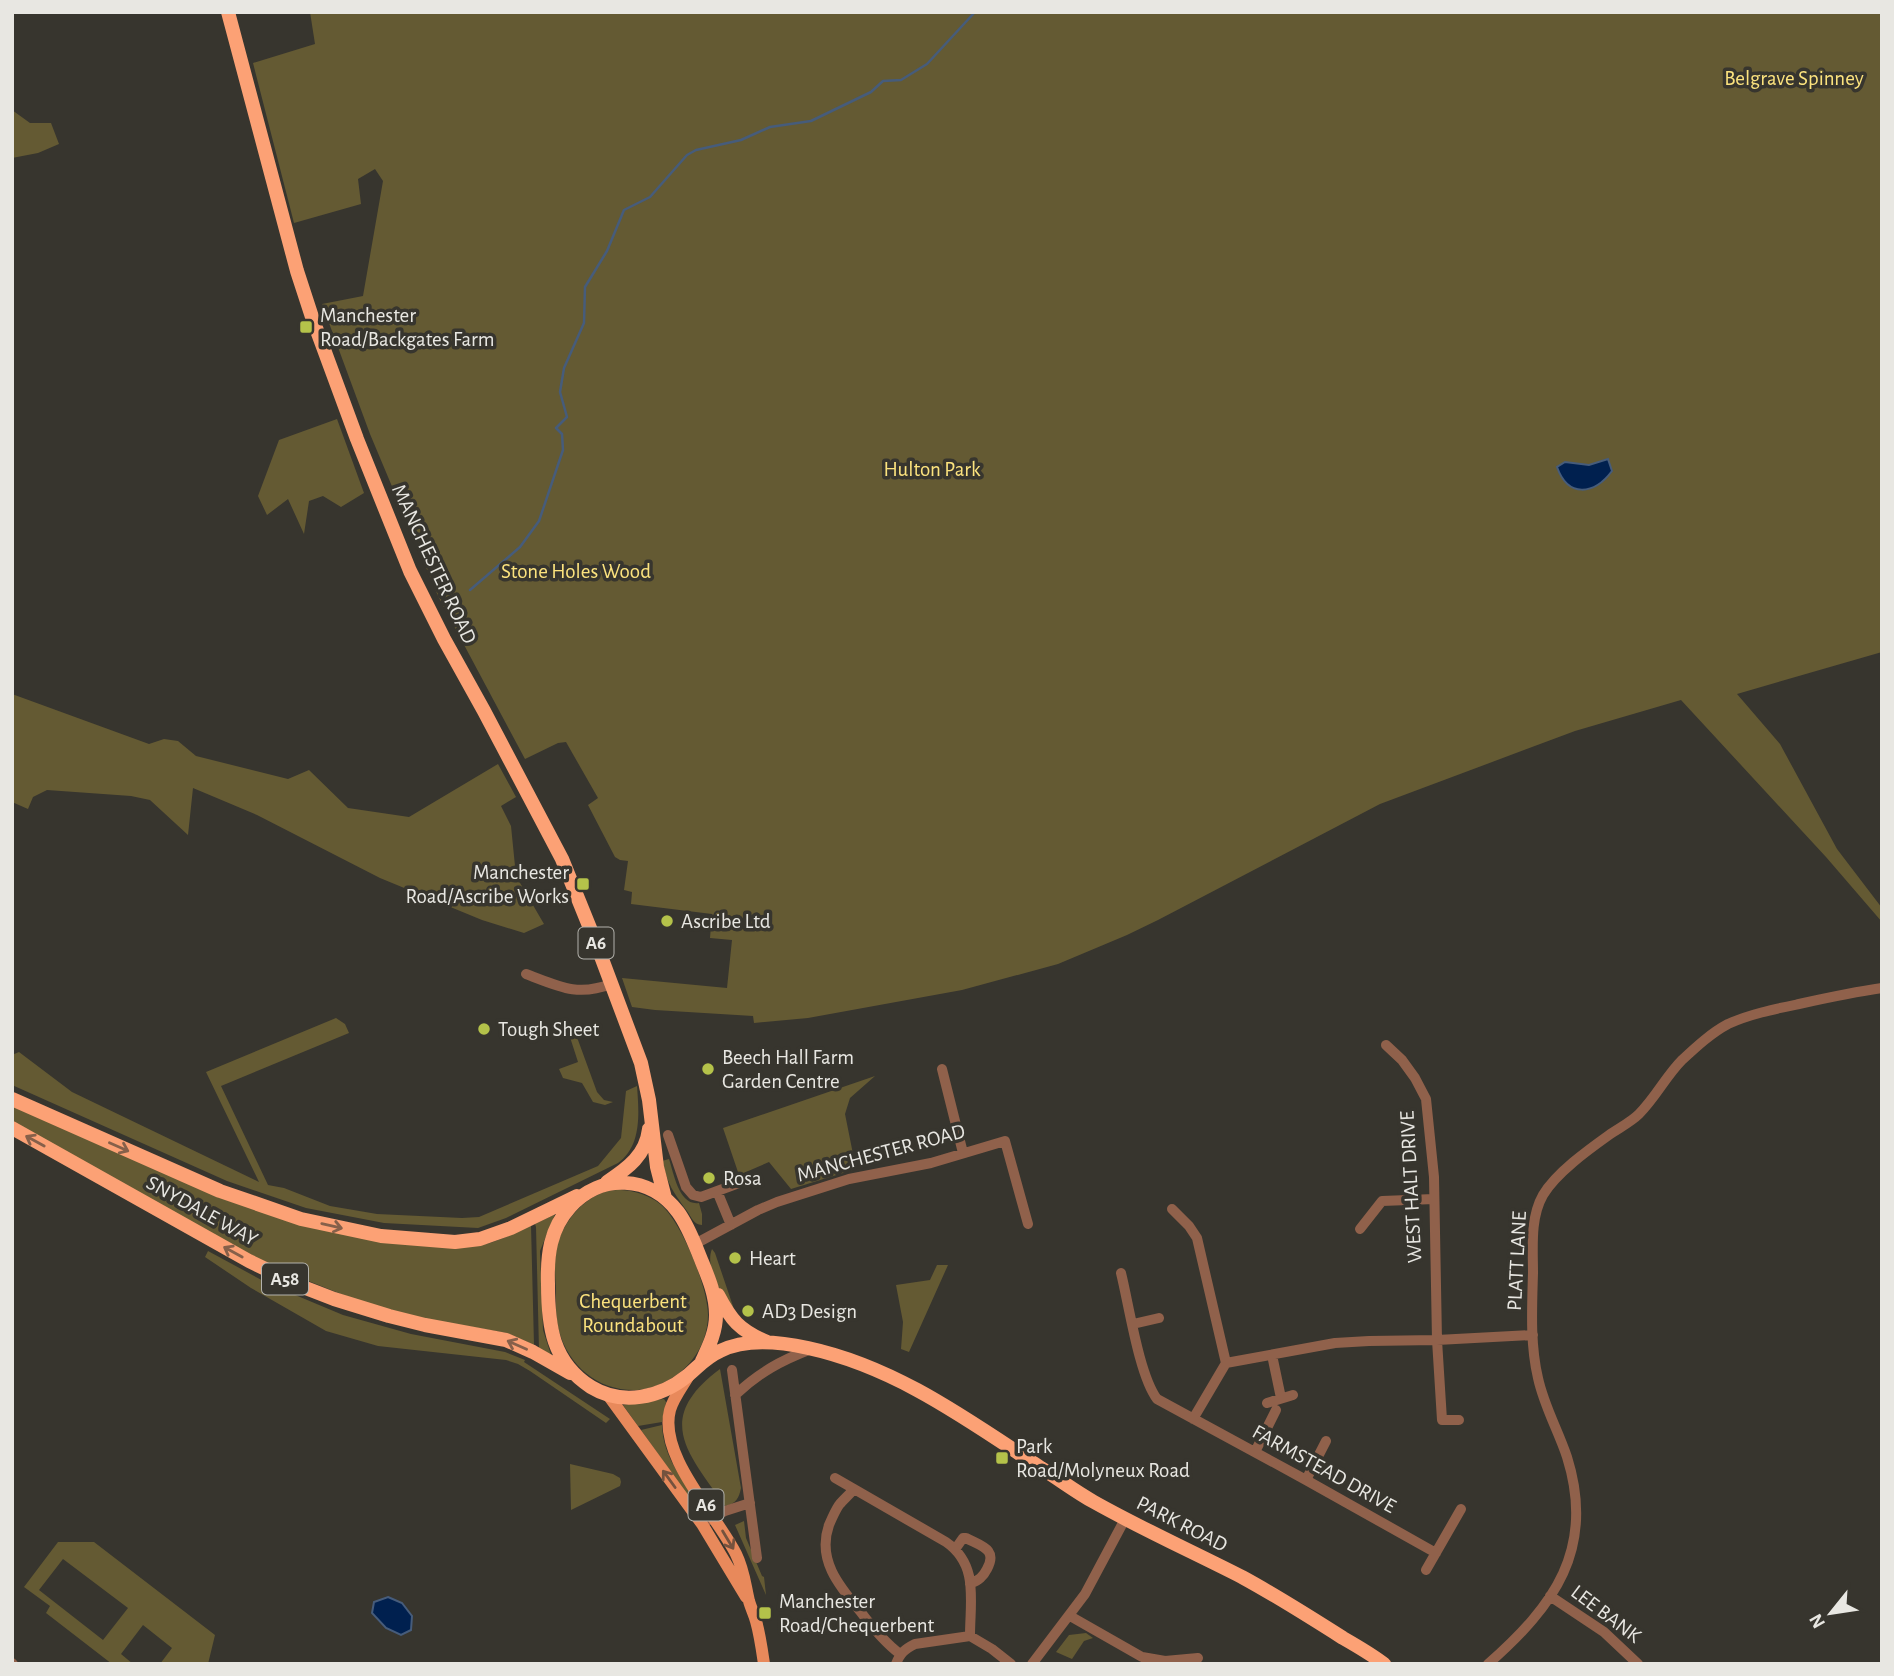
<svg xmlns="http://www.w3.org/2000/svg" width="1894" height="1676" viewBox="0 0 1894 1676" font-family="'Alegreya Sans',sans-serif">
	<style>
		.green { fill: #645a33; fill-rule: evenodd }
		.water { fill: #00204f; stroke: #465c7b; stroke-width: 2 }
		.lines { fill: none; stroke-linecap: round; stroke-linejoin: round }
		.stream { stroke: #465c7b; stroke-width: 2.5 }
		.minor { stroke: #90614b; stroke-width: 10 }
		.major { stroke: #e8895b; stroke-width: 12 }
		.highway { stroke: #fca175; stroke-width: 14 }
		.oneway { stroke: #86604a }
		.oneway2 { stroke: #75523e }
		.poi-dot { fill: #b4c24a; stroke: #37352e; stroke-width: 2.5 }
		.labels { text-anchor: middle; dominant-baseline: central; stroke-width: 7; stroke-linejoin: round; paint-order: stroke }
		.shield { fill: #37352e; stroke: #b3b2ac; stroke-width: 2 }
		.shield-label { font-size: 19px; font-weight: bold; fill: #e8e7e2 }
		.park-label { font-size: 21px; fill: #fce37e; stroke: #37352e }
		.poi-label { font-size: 21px; fill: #e8e7e2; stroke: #37352e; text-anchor: start }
		.street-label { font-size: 21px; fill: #e8e7e2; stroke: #37352e }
	</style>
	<rect width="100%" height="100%" fill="#37352e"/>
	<!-- green -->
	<path class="green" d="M310,12H1882V652L1737,694L1780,744L1837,849L1882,908V922L1826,857L1681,700L1575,731L1380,804L1158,920L1127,935L1058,964L962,990L808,1018L754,1023L753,1016L655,1010L632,1007L622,978L727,988L732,940L710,938L712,914L631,904L632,892L624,890L628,861L620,860L615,857L588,805L598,798L566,742L558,743L525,759L438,596L370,434L322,304L363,296L383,181L375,169L358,179L361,204L294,223L253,63L315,44Z
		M12,110L30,123H51L59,144L38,153L12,158Z
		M337,419L364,493L341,507L323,496L309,501L304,534L288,499L267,515L258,496L279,440Z
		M12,694L149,744L164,739L178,741L196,756L288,779L309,770L348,808L409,817L498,764L516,797L501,806L511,826L516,876L544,924L524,933L482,920L380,878L257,815L193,788L188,835L150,800L131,796L47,790L33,797L28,809L12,802Z
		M336,1018L345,1024L349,1033L221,1086L268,1185L284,1188L330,1206L377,1214L462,1218L479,1217L598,1166L621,1138L626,1091L637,1086C639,1113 642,1146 618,1163L506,1218L478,1228L384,1223L306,1208L227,1181L12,1085V1055L19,1052L72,1092L259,1182L206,1072Z
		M574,1029L597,1092L604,1100L613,1102L605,1105L593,1102L582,1083L563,1078L559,1069L578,1062L568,1031Z
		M875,1076L850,1098L845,1114L856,1169L791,1189L769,1162L739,1175L723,1128Z
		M12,1105L239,1203L443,1247C483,1248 495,1243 531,1225L534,1345L507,1333L425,1319L386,1309L351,1298L271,1266L12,1122Z
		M669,1159C674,1174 679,1206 699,1203L702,1214V1225C693,1224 692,1218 687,1211C672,1190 669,1187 662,1161Z
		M621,1190C635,1191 649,1195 660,1204C682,1222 708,1288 708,1315C708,1331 702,1348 692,1360C680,1376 658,1388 638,1390C600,1392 569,1367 559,1331C555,1317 556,1302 556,1288C555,1275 554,1259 557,1246C563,1223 582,1199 605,1192C610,1190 616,1190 621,1190Z
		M555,1214L540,1251L543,1330L551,1355L539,1350L536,1227L535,1224Z
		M712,1249L715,1253L736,1315C724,1299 704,1268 712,1249Z
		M208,1251L269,1284L343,1315L411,1334L505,1352L525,1360L524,1362L610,1419L606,1423L530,1371L518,1364L506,1360L378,1346L326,1331L251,1288L205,1257Z
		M937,1265H948L909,1352L901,1349L903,1322L896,1285L930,1280Z
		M720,1369L741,1488C739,1498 736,1504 725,1506C688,1453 653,1419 720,1369Z
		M664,1399L666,1402L662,1422L638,1426L623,1405Z
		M662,1425C663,1458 684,1482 703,1509L702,1511L698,1510L641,1430Z
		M570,1464L613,1474L620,1478L621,1482L620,1486L571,1510Z
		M744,1521L746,1538L762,1576L764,1577L766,1595L735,1525Z
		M58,1542H94L215,1635L208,1664H160L172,1648L143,1625L121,1654L133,1664H112L46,1613L50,1606L24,1587ZM63,1559L128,1608L103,1640L39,1590Z
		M1086,1633L1093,1638L1084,1641L1072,1659L1056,1652L1069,1635Z"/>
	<!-- water -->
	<path class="water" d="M1608,459L1612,471C1594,495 1568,498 1557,467L1565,462L1589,465Z
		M388,1597L402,1603L412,1616L411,1630L401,1635L386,1628L372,1613L374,1602Z"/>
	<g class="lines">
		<!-- stream -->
		<path class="stream" d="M470,590L520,547L539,521L563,450L562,434L556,428L567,417L560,392L564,368L584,323L585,287L607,251L624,210L650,197L687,155L696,150L741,140L770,127L811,121L871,92L883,81L901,80L927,64L975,12"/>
		<!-- minor -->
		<path class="minor" d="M526,974C558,986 577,997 611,984
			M1386,1045L1402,1060L1415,1078L1426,1099L1434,1177L1437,1340L1442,1420H1459
			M942,1069L963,1153
			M668,1135L686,1187L693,1195L701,1197L739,1183
			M717,1191L731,1225
			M1172,1209L1189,1226L1197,1238L1226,1363
			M1360,1229L1382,1201L1434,1199
			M695,1244L758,1210L777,1202L849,1179L931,1163L1005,1141L1028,1224
			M1121,1273C1129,1305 1139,1375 1157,1399L1306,1480L1436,1553
			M1133,1324L1159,1318
			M1272,1355L1281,1398
			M1226,1363L1335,1343L1369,1341L1437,1340L1533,1335
			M732,1370L757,1558
			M735,1395C760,1372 780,1361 811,1349
			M1267,1403L1293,1395
			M1193,1419L1226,1363
			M1255,1452L1276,1410
			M835,1478L946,1542C979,1565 970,1600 970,1636
			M1306,1480L1326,1441
			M854,1489C849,1495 843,1500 839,1505C835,1511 832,1518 829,1525C817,1559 838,1585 860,1611C872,1627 884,1642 900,1654
			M709,1520L725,1511L750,1503
			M956,1548L963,1538H966C981,1546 998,1549 987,1569C983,1577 979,1580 970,1584
			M1426,1570L1461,1509
			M1550,1596L1604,1632L1638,1664
			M1070,1616L1142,1657L1165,1661L1198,1658
			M12,1663L13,1664
			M896,1664C900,1653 905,1649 915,1644L970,1636L992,1649L1011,1664
			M1032,1664L1085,1594L1125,1519
			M1488,1664C1554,1606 1596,1549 1567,1457C1558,1430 1544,1406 1538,1378C1530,1344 1532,1308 1533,1273C1533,1247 1530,1218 1543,1195C1556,1173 1588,1150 1609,1135C1619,1128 1631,1122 1639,1114C1656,1097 1666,1076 1682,1060C1696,1047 1711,1033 1728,1024C1750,1014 1775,1009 1799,1004C1826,998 1854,992 1882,988"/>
		<!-- major -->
		<path class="major" d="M688,1377C682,1387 673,1399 670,1410C658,1456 716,1514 736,1554C744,1570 745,1584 749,1601C751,1608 754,1614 756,1621C760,1635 762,1650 764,1664
			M608,1395L702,1524L746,1597"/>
		<!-- highway -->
		<path class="highway" d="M228,12L297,271L312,317L357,439L410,571L444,639L484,711L562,859L596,943L641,1063L649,1100L657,1167L665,1198
			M12,1099L220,1191L301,1219L381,1236L455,1242L480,1239L511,1228L577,1196
			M12,1128L249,1261L303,1287L334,1299L389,1316L425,1325L506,1340L533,1352L570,1373
			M607,1182C628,1168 646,1155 649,1129
			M718,1295C731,1320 739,1330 767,1342
			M702,1361C709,1346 716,1332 716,1315C716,1296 709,1279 702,1262C695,1245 689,1227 678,1212C650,1175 601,1173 570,1207C550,1229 547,1255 548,1284C548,1326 552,1362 591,1387C622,1406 660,1398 687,1376C698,1367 706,1357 720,1351C746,1338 781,1342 808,1348C896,1367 968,1420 1041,1468C1059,1479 1076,1492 1094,1502C1142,1529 1193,1552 1242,1577C1277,1596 1310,1617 1343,1638C1357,1646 1371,1654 1384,1664"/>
	</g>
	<!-- one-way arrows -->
	<defs><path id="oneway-shaft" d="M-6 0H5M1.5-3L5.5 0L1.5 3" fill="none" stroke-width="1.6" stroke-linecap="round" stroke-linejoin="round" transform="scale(1.75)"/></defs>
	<g class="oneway">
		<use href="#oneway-shaft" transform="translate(35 1141) rotate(-151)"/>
		<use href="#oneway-shaft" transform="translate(119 1147) rotate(24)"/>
		<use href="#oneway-shaft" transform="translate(332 1226) rotate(13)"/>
		<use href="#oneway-shaft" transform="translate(233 1252) rotate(-151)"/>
		<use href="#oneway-shaft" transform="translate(517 1345) rotate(-156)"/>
	</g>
	<g class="oneway2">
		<use href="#oneway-shaft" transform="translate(669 1479) rotate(-126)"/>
		<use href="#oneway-shaft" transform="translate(728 1540) rotate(59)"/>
	</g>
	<!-- markers -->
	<g class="poi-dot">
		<rect x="299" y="320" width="14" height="14" rx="3.5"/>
		<rect x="576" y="877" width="14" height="14" rx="3.5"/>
		<circle cx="667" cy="921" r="7"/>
		<circle cx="484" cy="1029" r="7"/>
		<circle cx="708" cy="1069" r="7"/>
		<circle cx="709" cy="1178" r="7"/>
		<circle cx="735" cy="1258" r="7"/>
		<circle cx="748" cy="1311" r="7"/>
		<rect x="995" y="1451" width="14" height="14" rx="3.5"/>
		<rect x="758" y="1606" width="14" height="14" rx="3.5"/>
	</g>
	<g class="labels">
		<!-- shield labels -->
		<g class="shield">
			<rect x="578.5" y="927.5" width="35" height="31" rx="5"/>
			<rect x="262" y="1263.5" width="46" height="31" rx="5"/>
			<rect x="688.5" y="1489.5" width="35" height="31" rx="5"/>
		</g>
		<g class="shield-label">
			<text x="596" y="943">A6</text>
			<text x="285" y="1279">A58</text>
			<text x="706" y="1505">A6</text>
		</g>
		<!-- park labels -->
		<g class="park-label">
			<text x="1794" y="78">Belgrave Spinney</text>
			<text x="932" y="469">Hulton Park</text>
			<text x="576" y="571">Stone Holes Wood</text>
			<text x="633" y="1301">Chequerbent<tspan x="633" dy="24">Roundabout</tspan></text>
		</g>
		<!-- poi labels -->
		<g class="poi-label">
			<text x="320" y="315">Manchester<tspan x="320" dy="24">Road/Backgates Farm</tspan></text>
			<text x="569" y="872" text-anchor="end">Manchester<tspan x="569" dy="24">Road/Ascribe Works</tspan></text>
			<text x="681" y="921">Ascribe Ltd</text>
			<text x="498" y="1029">Tough Sheet</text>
			<text x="722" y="1057">Beech Hall Farm<tspan x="722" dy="24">Garden Centre</tspan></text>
			<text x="723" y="1178">Rosa</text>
			<text x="749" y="1258">Heart</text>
			<text x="762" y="1311">AD3 Design</text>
			<text x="1016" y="1446">Park<tspan x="1016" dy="24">Road/Molyneux Road</tspan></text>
			<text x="779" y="1601">Manchester<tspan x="779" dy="24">Road/Chequerbent</tspan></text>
		</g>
		<!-- street labels -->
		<g class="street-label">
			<text transform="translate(434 564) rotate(65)">MANCHESTER ROAD</text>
			<text transform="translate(881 1153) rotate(-15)">MANCHESTER ROAD</text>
			<text transform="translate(1411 1187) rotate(-93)">WEST HALT DRIVE</text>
			<text transform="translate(202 1211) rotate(29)">SNYDALE WAY</text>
			<text transform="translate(1517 1261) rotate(-87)">PLATT LANE</text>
			<text transform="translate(1324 1469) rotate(29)">FARMSTEAD DRIVE</text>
			<text transform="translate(1182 1524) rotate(27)">PARK ROAD</text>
			<text transform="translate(1606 1614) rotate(37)">LEE BANK</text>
		</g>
	</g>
	<!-- border -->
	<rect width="1894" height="1676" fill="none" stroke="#e8e7e2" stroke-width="28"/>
	<!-- north arrow -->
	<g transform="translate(1831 1613) rotate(240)" stroke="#37352e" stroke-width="5" paint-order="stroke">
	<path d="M0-5L12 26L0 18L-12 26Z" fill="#e8e7e2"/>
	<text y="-10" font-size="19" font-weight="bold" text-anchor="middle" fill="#e8e7e2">N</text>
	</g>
</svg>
